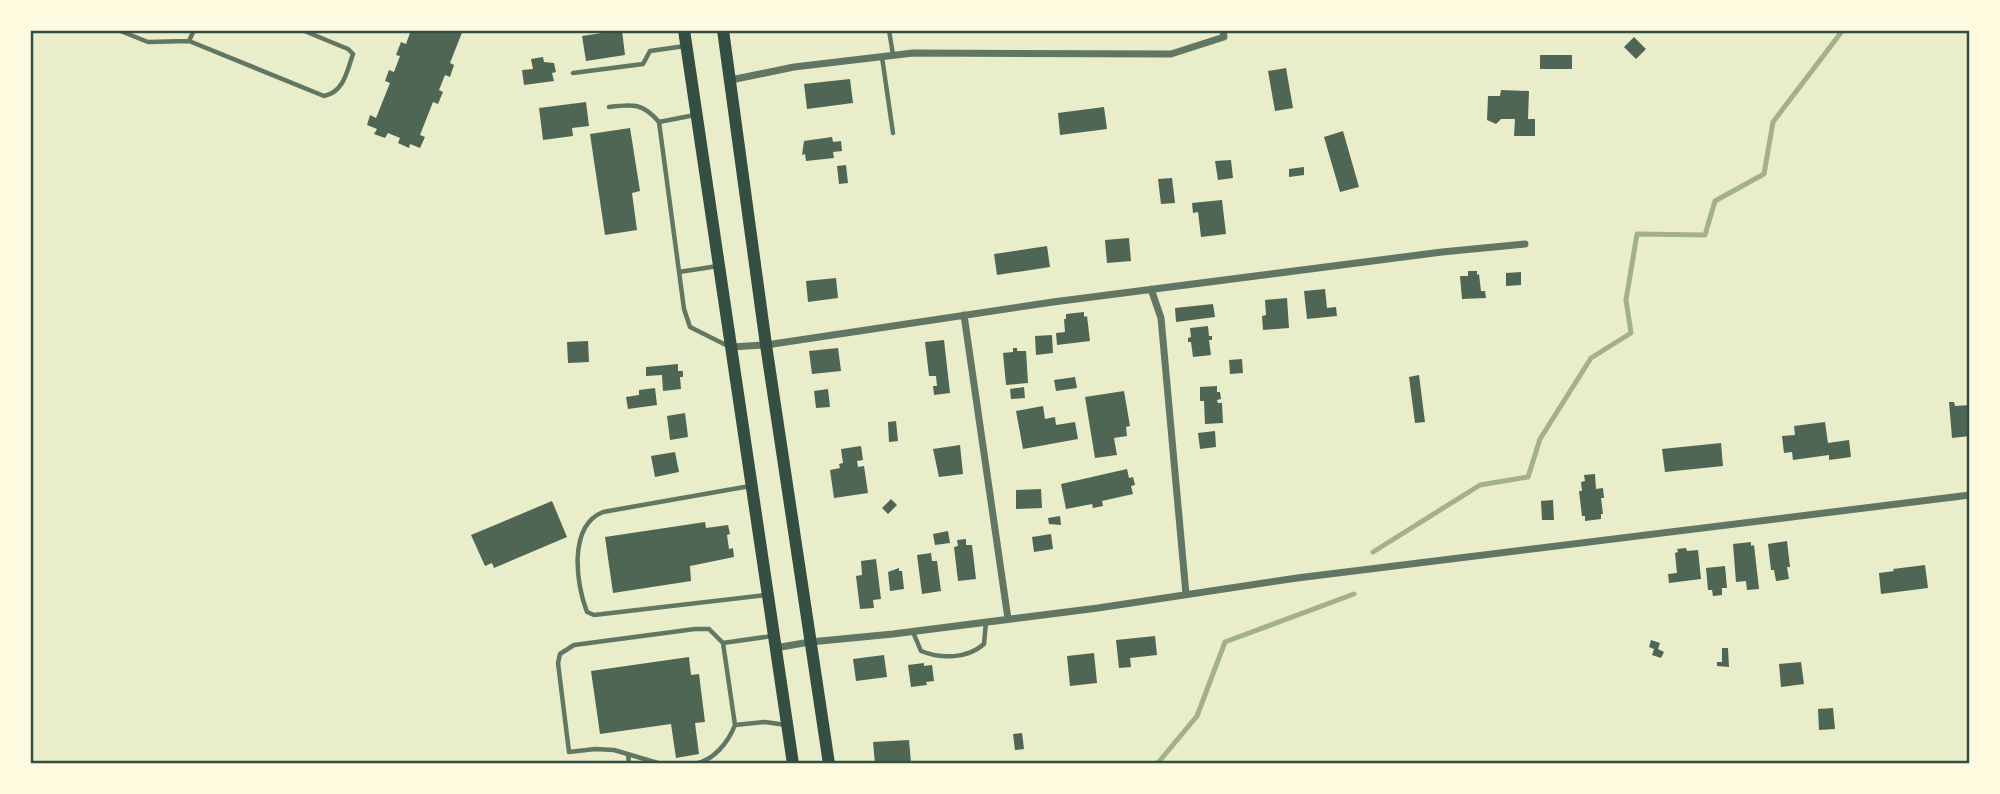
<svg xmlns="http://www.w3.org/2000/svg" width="2000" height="794" viewBox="0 0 2000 794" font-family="'Noto Sans',sans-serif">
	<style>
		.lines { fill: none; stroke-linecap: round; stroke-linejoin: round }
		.stream { stroke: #a3b18a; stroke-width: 5 }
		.building { fill: #4f6655 }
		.service { stroke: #617663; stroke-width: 4.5 }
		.minor { stroke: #617663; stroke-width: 7 }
		.primary { stroke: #344e41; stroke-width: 12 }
		.neatline { fill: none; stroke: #344e41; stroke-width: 2.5 }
	</style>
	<rect width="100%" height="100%" fill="#e9edc9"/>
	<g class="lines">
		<!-- stream -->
		<path class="stream" d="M1373,552L1480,485L1528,477L1540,439L1591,358L1631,333L1626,300L1637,234L1705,235L1715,201L1764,174L1773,122L1843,30
			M1157,764L1197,716L1225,642L1354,594"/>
	</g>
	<!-- building -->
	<path class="building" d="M411,30H463L450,63L454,65L450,77L445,75L439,90L443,92L438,104L433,102L420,135L425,137L420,148L410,144L409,148L398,143L400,138L388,133L385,138L374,134L377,129L367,125L370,115L376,118L390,83L385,81L389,70L394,72L400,56L396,55L401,42L406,44Z
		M622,30L625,55L586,61L582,36Z
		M1634,37L1646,49L1636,59L1624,47Z
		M1540,55H1572V69H1540Z
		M543,57L544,62L554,63L556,72L552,73L554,81L524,85L522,70L533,69L531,59Z
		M1286,68L1293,108L1275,111L1268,71Z
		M850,79L853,103L807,109L804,84Z
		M1501,90L1529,91L1528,119H1535V136H1514L1515,119H1501L1496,124L1487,120L1488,96H1500Z
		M586,102L589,126L572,128L573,136L543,140L539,108Z
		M1104,107L1107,129L1060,135L1058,113Z
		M630,128L640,191L632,193L637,230L605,235L590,134Z
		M1343,131L1359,187L1340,192L1324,137Z
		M832,137L833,142L841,141L842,151L833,152L834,158L806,161L805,154L802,155L804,141Z
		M1231,160L1233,178L1218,180L1215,161Z
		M846,165L848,183L839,184L837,166Z
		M1304,167V175L1289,177V169Z
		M1172,178L1175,203L1161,204L1158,179Z
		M1222,200L1226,234L1201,237L1198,212L1193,213L1192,203Z
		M1129,238L1131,261L1107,263L1105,240Z
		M1047,246L1050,267L997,275L994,254Z
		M1468,271H1477V275L1479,274L1481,291H1485L1486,298L1462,299L1460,276H1468Z
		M1521,272V285L1506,286V273Z
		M836,278L838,298L808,302L806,281Z
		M1325,289L1327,308L1336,307L1337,316L1307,319L1304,291Z
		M1287,298L1289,328L1263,330L1262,316L1266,315L1265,300Z
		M1213,304L1215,317L1176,322L1175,308Z
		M1084,312V317L1087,316L1090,341L1057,345L1056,333L1065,332L1064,319H1066V314Z
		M1208,326L1209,336H1212V340H1209L1211,355L1193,357L1191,342H1188V338L1191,337L1190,328Z
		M1052,335L1053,353L1036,355L1035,336Z
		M944,340L950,393L934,395L933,386H937L936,376H929L925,342Z
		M588,341L589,362L568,363L567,342Z
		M838,348L841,371L812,374L809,351Z
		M1013,348H1017V351H1026L1028,383L1006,385L1003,353L1013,352Z
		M1242,359L1243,373L1230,374L1229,360Z
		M678,364V371H683V377H680L681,389L663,391L662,375L646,376V367Z
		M1419,375L1425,422L1415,423L1409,377Z
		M1075,377L1077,388L1056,391L1054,380Z
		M1217,386V392H1220L1221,399L1217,400L1218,403H1222L1223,423L1205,424L1204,401H1200V387Z
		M1024,387L1025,398L1011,399L1010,389Z
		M655,388L657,405L628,409L626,397L639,395V390Z
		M828,389L830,407L816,408L814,391Z
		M1124,391L1130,426L1126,427L1127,436L1114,438L1117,455L1095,458L1085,397Z
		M1949,402H1954L1955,406L1970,405V436L1952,438Z
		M1043,406L1045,419L1055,417L1056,425L1075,422L1078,439L1023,449L1016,411Z
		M685,413L688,437L670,440L667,416Z
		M896,421L898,441L889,442L888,422Z
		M1825,422L1828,443L1849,440L1851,457L1829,460V455L1793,460L1792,452L1784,453L1782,436L1795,435L1794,426Z
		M1215,431L1216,447L1200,449L1198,433Z
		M1721,443L1723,466L1665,472L1662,449Z
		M960,445L963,474L939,477L933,449Z
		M861,446L863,460L857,461L858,467L864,466L868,493L834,498L830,470L840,468L839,464L843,463L841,449Z
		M675,452L679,472L655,477L651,456Z
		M1127,469L1129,478L1133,477L1135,485L1131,486L1133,494L1102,501L1103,506L1093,508L1092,504L1066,509L1061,484Z
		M1595,474L1596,489L1603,488L1604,498H1601L1603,514H1601V519L1585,521V516H1582L1579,491H1582L1581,482L1585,481L1584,475Z
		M1041,489L1042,508L1016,509V490Z
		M891,499L897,505L888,514L882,508Z
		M1553,500L1554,520H1542L1541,501Z
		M552,501L567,537L494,568L492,563L485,566L471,535Z
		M1060,516L1061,525L1049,524L1048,518Z
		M705,522L706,528L728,525L730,534L727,535L729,549L733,548L734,557L690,566L691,581L613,593L605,537Z
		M948,531L950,543L935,545L933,534Z
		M1051,534L1053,549L1034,552L1032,537Z
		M966,539V545H972L976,579L958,581L954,547L958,546L957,540Z
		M1787,541L1790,567H1787L1789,579L1776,581L1774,570H1771L1768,544Z
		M1751,542V546L1754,545L1759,589L1747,590L1746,581L1736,582L1733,544Z
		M1686,548L1687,551L1698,550L1701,579L1669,583L1668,574L1677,573L1675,553L1678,552L1677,549Z
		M931,553L932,561H937L941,591L922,594L917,555Z
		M876,559L881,599L873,600L874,608L860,609L856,576L862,575L861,561Z
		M1925,565L1928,588L1881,594L1879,573L1894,571L1893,569Z
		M1725,566L1727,588H1722V595L1713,596L1712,590H1708L1706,568Z
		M899,568V571H902L904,589L890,591L888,572Z
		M1155,636L1157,655L1130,658L1131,667L1119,668L1116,640Z
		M1651,640L1660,643L1658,649L1664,652L1661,658L1652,655L1654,649L1649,647Z
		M1722,648H1728L1729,667L1717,666V662H1722Z
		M1094,653L1097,683L1070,686L1067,656Z
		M884,655L887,677L856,681L853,659Z
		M689,657L691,675L699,674L705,722L695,723L699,754L676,758L671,724L600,734L591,671Z
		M1801,662L1804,684L1781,687L1779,664Z
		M924,663V666L932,665L934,681L926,682L927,685L911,687L908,665Z
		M1833,708L1835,729L1819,730L1818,709Z
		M1022,733L1024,749L1015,750L1013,734Z
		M909,740L911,763L875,764L873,742Z"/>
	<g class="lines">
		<!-- service -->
		<path class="service" d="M118,30L148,42L189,41L324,96C344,92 347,71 353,54L348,49L302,30
			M889,30L893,55
			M189,41L194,30
			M882,57L893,133
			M573,73L643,64L650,51L685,46
			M609,107C633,104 643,103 659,122
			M695,115L659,122L684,309L690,327L730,347
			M679,272L718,266
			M750,486L603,512C568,526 576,584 587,612L594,615L767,595
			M913,632L921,651C941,659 967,659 984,644L986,622
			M735,725L765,722L786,725
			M628,754L629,764
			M661,764L614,750L595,749L569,752L558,663L560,654L574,645L695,629H709L723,643L772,636
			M694,764C713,761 728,743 735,725L723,643"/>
		<!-- minor -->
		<path class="minor" d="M731,80L794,67L913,53L1171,54L1224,37L1223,30
			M1151,289L1161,318L1186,594
			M964,315L1008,619
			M731,347L766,345L1053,302L1442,252L1525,244
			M775,648L810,642L893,634L1098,608L1297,578L1970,495"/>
		<!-- primary -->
		<path class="primary" d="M684,30L793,764
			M723,30L766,345L829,764"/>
	</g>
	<!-- border -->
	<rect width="2000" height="794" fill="none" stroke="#fefae0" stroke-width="63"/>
	<rect x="32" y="32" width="1936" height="730" class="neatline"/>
</svg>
